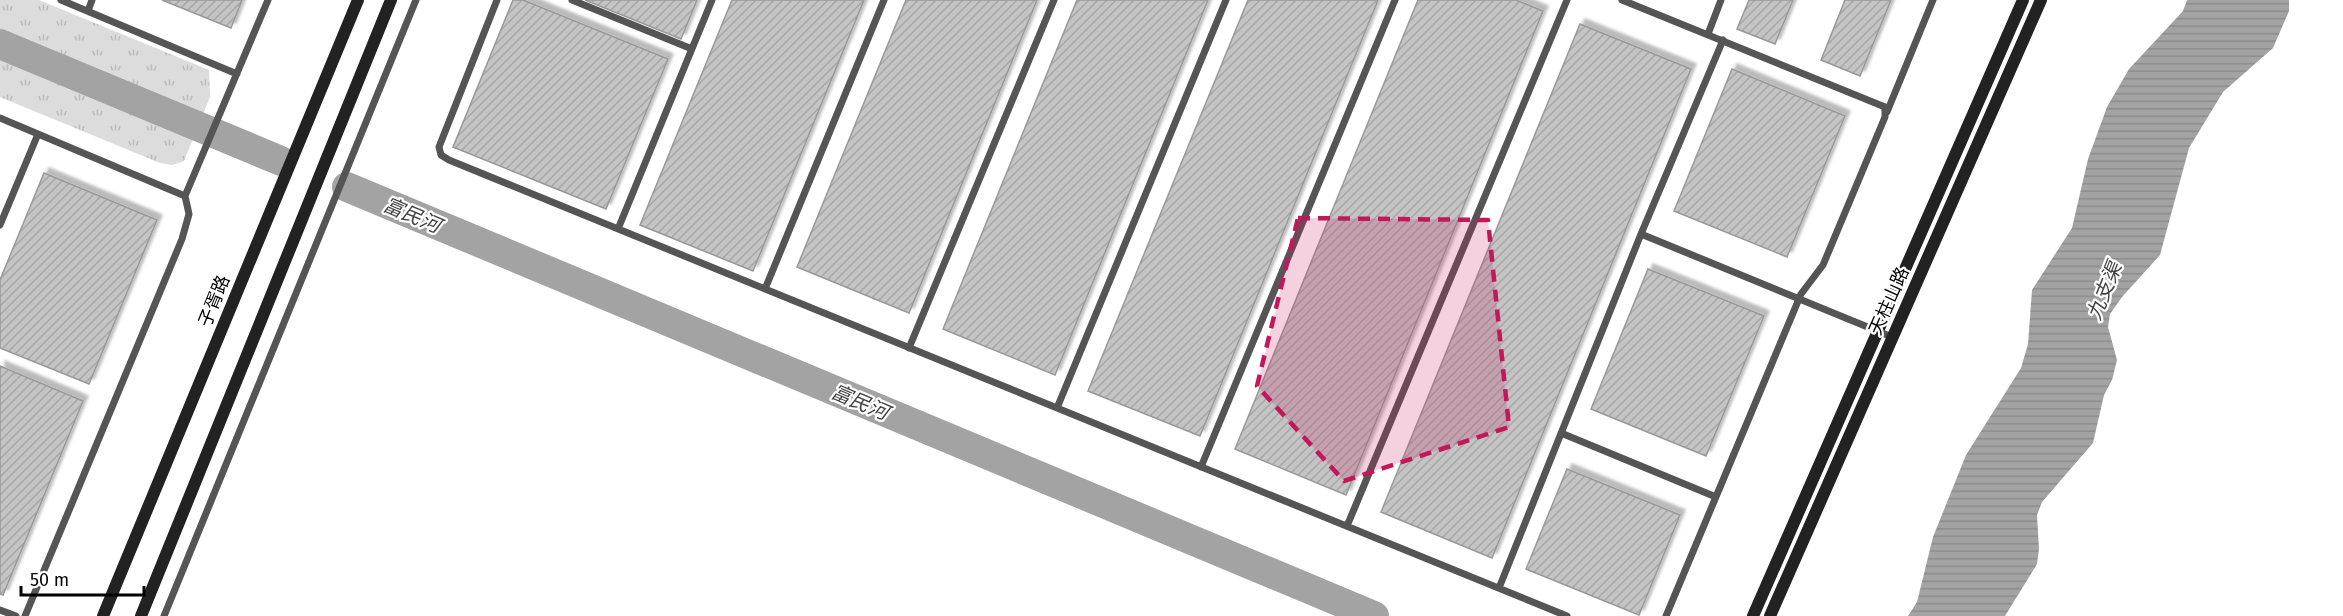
<svg xmlns="http://www.w3.org/2000/svg" width="2343" height="616" viewBox="0 0 2343 616" font-family="'Fira Sans','Noto Sans SC',sans-serif">
	<style>
		.grass { fill: url(#grass-tufts) }
		.water { fill: url(#water-rules) }
		.lines { fill: none; stroke-linecap: round; stroke-linejoin: round }
		.river { stroke: #a3a3a3; stroke-width: 30 }
		.building { fill: url(#building-hatch); stroke: #999; stroke-width: 1.5; filter: url(#shadow) }
		.lane { stroke: #555; stroke-width: 7 }
		.secondary { stroke: #222; stroke-width: 12 }
		.marked { fill: #c2185b; fill-opacity: 0.2; stroke: #c2185b; stroke-width: 4.5; stroke-dasharray: 12 8; stroke-linejoin: round }
		.labels { text-anchor: middle; dominant-baseline: central; stroke-width: 4.5; stroke-linejoin: round; paint-order: stroke }
		.street-label { font-size: 18px; fill: #000; stroke: #fff }
		.water-label { font-size: 20px; font-style: italic; fill: #444; stroke: #fff }
	</style>
	<defs>
		<pattern id="grass-tufts" width="24" height="20" patternUnits="userSpaceOnUse" patternTransform="scale(1.5)"><rect width="24" height="20" fill="#dcdcdc"/><path d="M3 7l-1-3M5 7V3M7 7l1-3M15 17l-1-3M17 17v-4M19 17l1-3" fill="none" stroke="#bbb"/></pattern>
		<pattern id="water-rules" width="6" height="5" patternUnits="userSpaceOnUse" patternTransform="scale(1.5)"><rect width="6" height="5" fill="#a3a3a3"/><path d="M0 2.5h6" fill="none" stroke="#8b8b8b"/></pattern>
		<pattern id="building-hatch" width="6" height="6" patternUnits="userSpaceOnUse" patternTransform="scale(1.5)"><rect width="6" height="6" fill="#c4c4c4"/><path d="M-1 1l2-2M0 6l6-6M5 7l2-2" fill="none" stroke="#a7a7a7"/></pattern>
		<filter id="shadow"><feDropShadow dx="5" dy="-5" stdDeviation="1.5" flood-color="#0004"/></filter>
	</defs>
	<rect width="100%" height="100%" fill="#fff"/>
	<!-- grass -->
	<path class="grass" d="M0,0H39L209,70L210,97L184,161L172,165L160,163L0,97Z"/>
	<!-- water -->
	<path class="water" d="M2187,0H2289V11L2273,48L2223,92L2189,148L2160,255L2122,297L2110,314L2108,327L2117,360L2112,380L2104,395L2093,443L2042,502L2037,515L2039,549L2037,564L2005,616H1908L1917,602L1933,537L1966,455L2021,368L2028,344L2032,290L2072,228L2088,159L2107,107L2129,69L2183,11Z"/>
	<g class="lines">
		<!-- river -->
		<path class="river" d="M0,44L281,161
			M347,187L1374,616"/>
	</g>
	<!-- building -->
	<path class="building" d="M162,0H242L231,28Z
		M513,0H523L668,59L606,209L453,147Z
		M585,0H697L681,39Z
		M732,0H864L753,271L640,225Z
		M906,0H1037L909,313L797,267Z
		M1077,0H1208L1055,375L943,329Z
		M1248,0H1378L1200,436L1088,391Z
		M1418,0H1516L1543,11L1346,495L1235,449Z
		M1749,0H1793L1775,44L1737,29Z
		M1845,0H1891L1860,76L1821,60Z
		M1580,24L1691,69L1492,558L1381,512Z
		M1732,69L1845,116L1787,257L1674,211Z
		M44,173L157,220L89,384L0,348V280Z
		M1648,269L1764,316L1706,456L1591,409Z
		M0,366L83,401L3,595L0,594Z
		M1567,469L1680,515L1639,615L1526,569Z"/>
	<g class="lines">
		<!-- lane -->
		<path class="lane" d="M61,0L237,74
			M497,0L439,147L441,155L449,160L1567,616
			M572,0L692,49
			M1622,0L1885,107V117L1823,265L1801,294L1666,616
			M88,11L92,0
			M1708,34L1721,0
			M1887,112L1933,0
			M0,118L185,196L189,214L182,239L25,616
			M185,196L268,0
			M0,225L38,134
			M618,229L712,0
			M1641,234L1892,337
			M765,289L884,0
			M909,348L1054,0
			M1057,408L1226,0
			M1561,433L1716,497
			M1201,467L1395,0
			M1347,526L1567,0
			M1499,588L1641,234L1723,40
			M0,610L16,616
			M164,616L416,0"/>
		<!-- secondary -->
		<path class="secondary" d="M103,616L358,0
			M141,616L391,0
			M1753,616L2023,0
			M1770,616L2041,0"/>
	</g>
	<!-- marked area -->
	<path class="marked" d="M1298,218L1488,220L1509,427L1344,481L1257,386Z"/>
	<g class="labels">
		<!-- street labels -->
		<g class="street-label">
			<text transform="translate(214 301) rotate(-68)">子胥路</text>
			<text transform="translate(1889 301) rotate(-66)">天柱山路</text>
		</g>
		<!-- water labels -->
		<g class="water-label">
			<text transform="translate(412 215) rotate(23)">富民河</text>
			<text transform="translate(2104 291) rotate(-68)">九支渠</text>
			<text transform="translate(860 402) rotate(23)">富民河</text>
		</g>
	</g>
	<!-- scale -->
	<path d="M21 586v9h123v-9" fill="none" stroke="#000000" stroke-width="3"/>
	<text x="30" y="586" font-size="18" fill="#000000" stroke="#ffffff" stroke-width="4.5" paint-order="stroke">50 m</text>
</svg>
